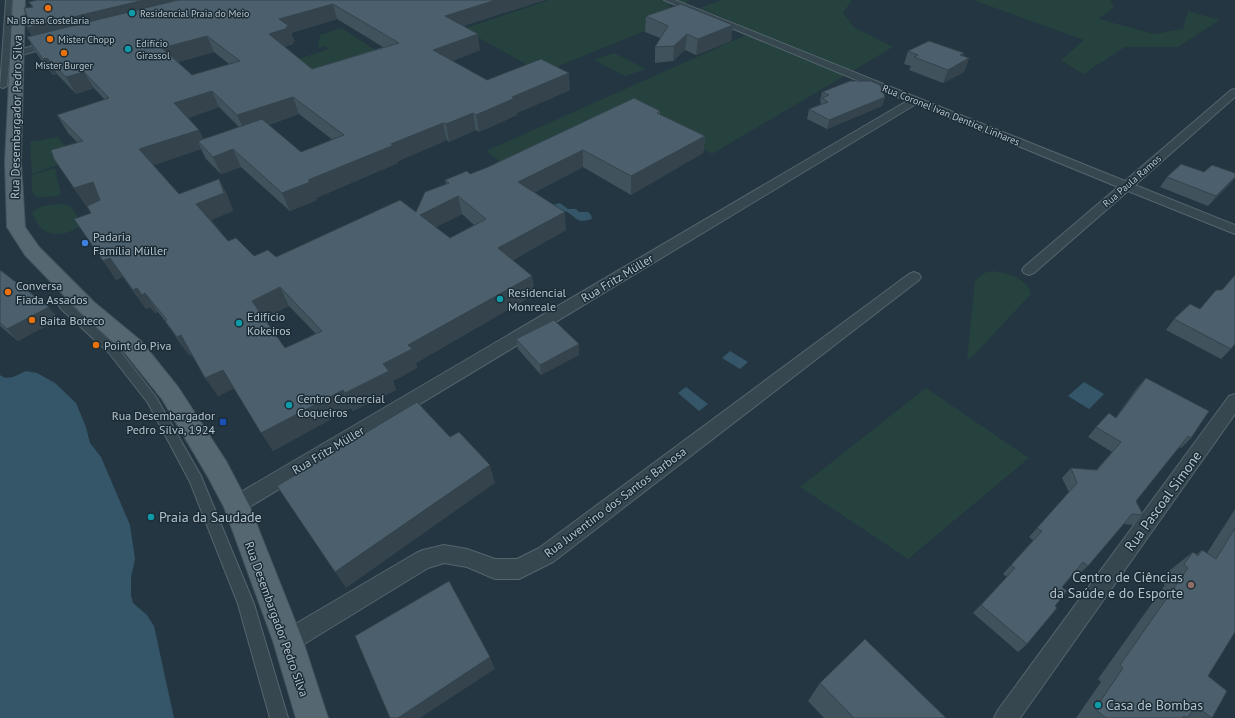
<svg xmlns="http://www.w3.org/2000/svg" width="1235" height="718" viewBox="0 0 1235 718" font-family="'PT Sans',sans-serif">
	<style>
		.green { fill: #25423f }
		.water { fill: #355669 }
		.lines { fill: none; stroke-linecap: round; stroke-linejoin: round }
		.pedestrian-casing { stroke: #55656e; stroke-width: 2 }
		.minor-casing { stroke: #55656e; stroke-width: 2 }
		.primary-casing { stroke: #43535d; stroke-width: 2 }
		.pedestrian { fill: #374750; fill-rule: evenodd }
		.minor { fill: #374750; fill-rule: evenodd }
		.primary { fill: #556771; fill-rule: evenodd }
		.wall { fill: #40535d; fill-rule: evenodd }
		.shaded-wall { fill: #34434c }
		.building { fill: #4b606c; stroke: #34434c; fill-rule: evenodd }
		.food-dot { fill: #e8710a; stroke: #1c2c36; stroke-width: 1.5 }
		.culture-dot { fill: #0f9aa8; stroke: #1c2c36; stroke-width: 1.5 }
		.shop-dot { fill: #3f7fe0; stroke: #1c2c36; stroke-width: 1.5 }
		.transit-dot { fill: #1a4fb4; stroke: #1c2c36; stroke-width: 1.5 }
		.education-dot { fill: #8d6e63; stroke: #1c2c36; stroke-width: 1.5 }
		.labels { text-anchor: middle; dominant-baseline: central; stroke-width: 3; stroke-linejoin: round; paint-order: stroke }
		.far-poi-label { font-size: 10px; fill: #b3c2cb; stroke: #1c2c36; text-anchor: start }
		.far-street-label { font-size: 10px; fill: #b3c2cb; stroke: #1c2c36 }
		.street-label { font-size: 12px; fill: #b3c2cb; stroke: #1c2c36 }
		.poi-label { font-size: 12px; fill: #b3c2cb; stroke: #1c2c36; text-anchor: start }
		.near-street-label { font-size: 14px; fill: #b3c2cb; stroke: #1c2c36 }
		.near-poi-label { font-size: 14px; fill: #b3c2cb; stroke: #1c2c36; text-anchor: start }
	</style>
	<rect width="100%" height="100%" fill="#233641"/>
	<!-- green -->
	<path class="green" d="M549,0H690L686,3L668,5L673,8L681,16L542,73L463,29Z
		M722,0H852L843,13L854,27L893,47L712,154L632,109L503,164L486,151L753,32L727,19L699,8Z
		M973,0H1110L1114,7L1099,19L1154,34L1183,29L1188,11L1220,20L1178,47H1125L1083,74L1061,60L1084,40Z
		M342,28L384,56L316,78L295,60L329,49L325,46L318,48L320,35Z
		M614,53L646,69L625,76L594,60Z
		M58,137L75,159L32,174L30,142Z
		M55,168L61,195L38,198C30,192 31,185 32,175Z
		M63,204L71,207L82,223C75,232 59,237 48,232C39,230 36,220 32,213C39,204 53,205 63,204Z
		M993,271C1007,273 1027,278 1031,294L972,357L967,360L975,281L984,273Z
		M926,388L1029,458L908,559L800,487Z"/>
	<!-- water -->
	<path class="water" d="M560,203L568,209H576L579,212H588L591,215L592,219C576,224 578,218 567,212C561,209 554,208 548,206Z
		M730,351L748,362L740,369L722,358Z
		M26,371L37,373L55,383L76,403L86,427L90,443L101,457L130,525L135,559L131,577V595L133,603L147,615L154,626L174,718H0V375C9,382 18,374 26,371Z
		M1084,382L1104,394L1089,409L1068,396Z
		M686,387L708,404L699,411L678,393Z"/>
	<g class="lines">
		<defs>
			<path id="pedestrian" d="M6,0H12L10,53L7,86L3,88L0,87Z
				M65,302L69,303L117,347L156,397L201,476L254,604L288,718H270L238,604L190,482L148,403L109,353L61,309L59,306L61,303Z"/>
			<path id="minor" d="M664,0H675L1125,181L1231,90L1235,89V97L1135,185L1235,225V234L1128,191L1034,273L1029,275L1024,273L1022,270L1024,267L1118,187L916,104L243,511L236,513L229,511L226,505L229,499L907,101Z
				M54,40L59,43L57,45L18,56L13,53L15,51Z
				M914,272L919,274L921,277L919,280L553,562L519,579H495L467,567L444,563L428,568L296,649L288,652L280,649L277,641L280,633L416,553L423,550L444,545L467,549L495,559H517L539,548L909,274Z
				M1235,394V414L1020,718H994L998,710L1229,396Z"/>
			<path id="primary" d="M13,0H25L21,162L25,227L39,247L94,302L141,341L178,387L226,461L249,505L303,641L328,718H296L273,641L224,507L208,477L162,399L125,353L80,312L25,255L7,227L5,162Z"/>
		</defs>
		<!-- pedestrian casing -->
		<use href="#pedestrian" class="pedestrian-casing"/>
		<!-- minor casing -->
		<use href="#minor" class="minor-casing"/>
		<!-- primary casing -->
		<use href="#primary" class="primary-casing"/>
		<!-- pedestrian -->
		<use href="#pedestrian" class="pedestrian"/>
		<!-- minor -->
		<use href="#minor" class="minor"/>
		<!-- primary -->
		<use href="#primary" class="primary"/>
	</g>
	<!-- wall -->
	<path class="wall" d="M37,0H545L463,26L480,50L452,61L487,80L570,90L517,113V115L479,132L476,130L449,142L447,140L398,161V163L316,198L317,200L290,211L241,167L221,174L206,159L201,149L153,165L179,194L219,179L228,197L233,211L211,220L228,241L254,256L276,257L416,212L446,184L445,180L470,174L660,111V115L705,136L703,153L631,195L583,167L535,192L566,230L513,260L532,276L535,294L416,363L417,368L393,381L396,390L353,411L351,408L273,451L234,388L218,396L192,355L190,356L178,340L165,321L158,312L155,313L150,307L146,309L123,277L116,280L91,213L54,159L78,143L68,133L57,115L105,100L94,88L76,94L57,74L53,75L36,53L27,37L31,36L32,7L29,2ZM337,19L383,47L312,69L284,47L293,44V42H295L291,33ZM214,52L229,64L192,75L178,62ZM219,107L239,127L203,139L199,130L188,118ZM299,114L333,140L301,152L268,125ZM462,214L474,225L450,238L436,227ZM289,306L316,334L285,348L264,318Z
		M646,16L733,25L731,41L696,55L685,50L673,61L655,63V47L660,38L645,32Z
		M908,51L964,53L963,56L969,58L964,72L943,83L909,70L911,66L904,64Z
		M822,92L885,97L882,106L827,129L807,119L809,109L820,105L821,102L820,101Z
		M1204,172L1235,173V178L1230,184L1208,206L1160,187L1167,177Z
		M0,270L59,319L18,341L0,326Z
		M1174,319L1231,349L1221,359L1166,330Z
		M516,339L579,344V355L541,375L518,349Z
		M1146,378L1191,438L1181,448L1179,447L1136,501L1143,515L1133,525L1124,524L1088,566L1078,575L1075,572L1062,587L1055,606L1027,644L1018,652L973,613L1007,577L1003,574L1033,540L1029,537L1069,492L1062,478L1071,468L1096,470L1112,452L1088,437L1096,427L1116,417L1137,388Z
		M1235,509V632L1208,676L1212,718H1076L1101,682L1098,679L1165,585L1161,581L1170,570L1193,552L1196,555L1202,550L1207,553Z
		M820,683L946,718H824L808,701Z"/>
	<!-- shaded-wall -->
	<path class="shaded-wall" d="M144,0H211L36,44L27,28Z
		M496,0H545L447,31L445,16Z
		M333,4L337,19L291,33L295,42H293V44L274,50L269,34L279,19Z
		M733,25L731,41L696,55L698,39Z
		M478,34L480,50L436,67L433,50Z
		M687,34L685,50L673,61L674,46Z
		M207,36L214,52L170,64L162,48Z
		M964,53L960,63L969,58L964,72L943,83L948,70L960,55Z
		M47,58L57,74L53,75L43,59Z
		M84,72L94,88L76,94L66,77Z
		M569,73L570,90L517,113V115L479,132L476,115L512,97Z
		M212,91L219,107L182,120L174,103Z
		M293,97L299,114L245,132L237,115Z
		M885,97L882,106L827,129L829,120Z
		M473,113L476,130L449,142L446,124Z
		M443,123L447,140L398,161V163L316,198L317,200L290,211L282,193L308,180L391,144Z
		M199,130L207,147L198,141L201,149L149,167L139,149Z
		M705,136L703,153L631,195V176Z
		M233,149L241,167L221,174L213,157Z
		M583,150V167L521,200L518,182Z
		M1235,177L1230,184L1208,206L1216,196Z
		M219,179L228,197L233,211L206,222L196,204Z
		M93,182L105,200L87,206L74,188Z
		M458,196L462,214L424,233L420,215Z
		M565,212L566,230L501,267L498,248Z
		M110,258L123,277L116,280L103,261Z
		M532,276L535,294L416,363L417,368L393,381L396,390L353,411L345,393L383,364L408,345Z
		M280,287L289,306L261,320L252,301Z
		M137,288L150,307L146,309L133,290Z
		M145,293L158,312L155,313L142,295Z
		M49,307L59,319L18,341L7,329Z
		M181,335L193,354L190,356L177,337Z
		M579,344V355L541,375L540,365Z
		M223,370L235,388L218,396L205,378Z
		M343,390L351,408L273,451L261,433Z
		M490,465L495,483L346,588L335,572Z
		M490,657L495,669L420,718H398Z"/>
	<!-- building -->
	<path class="building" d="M37,0H144L27,28V16L24,8L33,7L29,2Z
		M178,0H496L445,16L478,34L433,50L487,80L541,59L569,73L512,97L515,98L476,115L473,113L446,124L443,123L391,144L394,145L308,180L310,182L282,193L233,149L213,157L198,141L262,119L301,152L344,135L293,97L237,115L212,91L174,103L199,130L139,149L179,194L219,179L224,193L196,204L228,241L236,238L254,256L268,250L276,257L400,200L416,212L425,192L449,183L445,180L467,171L470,174L488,167L634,98L660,111L657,113L705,136L631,176L583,150L518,182L565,212L498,248L532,276L408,345L412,349L383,364L389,371L345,393L343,390L261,433L223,370L205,378L181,335L177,337L165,321L167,320L145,293L142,295L137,288L133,290L110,258L103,261L74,219L91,213L87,206L100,200L93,182L74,188L54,159L51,150L83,141L57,115L109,98L84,72L66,77L47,58L43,59L27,37ZM333,4L399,43L312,69L269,34L288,28L286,27L289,26L279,19ZM207,36L240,61L192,75L162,48ZM458,196L486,219L450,238L420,215ZM280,287L322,331L285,348L252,301Z
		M681,4L733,25L698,39L687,34L674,46L655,47L668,26L646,16Z
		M929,41L964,53L960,55L969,58L948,70L914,57L918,55L908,51Z
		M850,81H871L880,85L885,97L829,120L809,109L828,102L822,98L829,95L822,92Z
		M1181,164L1204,172L1212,165L1235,173V177L1216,196L1167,177Z
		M0,270L49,307L7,329L0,323Z
		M1235,275V344L1231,349L1174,319L1190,304L1200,309L1216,290H1222Z
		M554,320L579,344L540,365L516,339Z
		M1146,378L1209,411L1191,438L1188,436L1136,501L1143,515L1132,514L1088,566L1083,562L1062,587L1067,591L1055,606L1057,608L1027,644L981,605L1015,568L1011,565L1042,531L1037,528L1077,483L1071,468L1097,470L1121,442L1096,427L1109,413L1116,418Z
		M417,402L450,437L459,432L490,465L335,572L277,486Z
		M1235,528V632L1208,676L1227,691L1212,718L1196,706L1187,718L1184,716L1183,718H1106L1095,709L1123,668L1120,665L1188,568L1184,564L1193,552L1198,556L1202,550L1216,559Z
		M449,581L490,657L398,718H390L355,636Z
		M865,639L946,718H854L820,683Z"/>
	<!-- markers -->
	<g class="food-dot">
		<circle cx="48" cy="8" r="4"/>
		<circle cx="50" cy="39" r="4"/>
		<circle cx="64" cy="53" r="4"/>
		<circle cx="8" cy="292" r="4"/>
		<circle cx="32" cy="320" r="4"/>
		<circle cx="96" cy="345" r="4"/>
	</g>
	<g class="culture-dot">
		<circle cx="132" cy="13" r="4"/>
		<circle cx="128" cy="49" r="4"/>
		<circle cx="500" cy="299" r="4"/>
		<circle cx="239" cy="323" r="4"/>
		<circle cx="289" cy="405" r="4"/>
		<circle cx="151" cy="517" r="4"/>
		<circle cx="1098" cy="705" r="4"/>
	</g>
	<circle class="shop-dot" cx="85" cy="243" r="4"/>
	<rect class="transit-dot" x="219" y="418" width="8" height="8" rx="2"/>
	<circle class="education-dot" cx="1191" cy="585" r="4"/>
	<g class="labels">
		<!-- far-poi labels -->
		<g class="far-poi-label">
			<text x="140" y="13">Residencial Praia do Meio</text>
			<text x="48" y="20" text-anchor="middle">Na Brasa Costelaria</text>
			<text x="58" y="39">Mister Chopp</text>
			<text x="136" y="43">Edifício<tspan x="136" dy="12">Girassol</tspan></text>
			<text x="64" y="65" text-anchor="middle">Mister Burger</text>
		</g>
		<!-- far-street labels -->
		<g class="far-street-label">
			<text transform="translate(951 115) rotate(22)">Rua Coronel Ivan Dentice Linhares</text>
			<text transform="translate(1132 181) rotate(-41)">Rua Paula Ramos</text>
		</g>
		<!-- street labels -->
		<g class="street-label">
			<text transform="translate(16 117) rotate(-89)">Rua Desembargador Pedro Silva</text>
			<text transform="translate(617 278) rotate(-31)">Rua Fritz Müller</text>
			<text transform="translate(328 450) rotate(-31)">Rua Fritz Müller</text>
			<text transform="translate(615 502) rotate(-37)">Rua Juventino dos Santos Barbosa</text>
			<text transform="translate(277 619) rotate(70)">Rua Desembargador Pedro Silva</text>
		</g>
		<!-- poi labels -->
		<g class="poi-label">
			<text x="93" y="236">Padaria<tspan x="93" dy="14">Família Müller</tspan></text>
			<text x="16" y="285">Conversa<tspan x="16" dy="14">Fiada Assados</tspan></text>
			<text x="508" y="292">Residencial<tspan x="508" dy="14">Monreale</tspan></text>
			<text x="247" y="316">Edifício<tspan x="247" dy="14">Kokeiros</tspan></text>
			<text x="40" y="320">Baita Boteco</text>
			<text x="104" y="345">Point do Piva</text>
			<text x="297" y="398">Centro Comercial<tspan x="297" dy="14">Coqueiros</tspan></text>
			<text x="215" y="415" text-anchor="end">Rua Desembargador<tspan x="215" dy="14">Pedro Silva, 1924</tspan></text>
		</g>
		<!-- near-street labels -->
		<g class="near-street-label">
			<text transform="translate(1163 501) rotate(-54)">Rua Pascoal Simone</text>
		</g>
		<!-- near-poi labels -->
		<g class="near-poi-label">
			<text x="159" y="517">Praia da Saudade</text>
			<text x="1183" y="577" text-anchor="end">Centro de Ciências<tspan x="1183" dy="16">da Saúde e do Esporte</tspan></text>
			<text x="1106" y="705">Casa de Bombas</text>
		</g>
	</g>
</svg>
